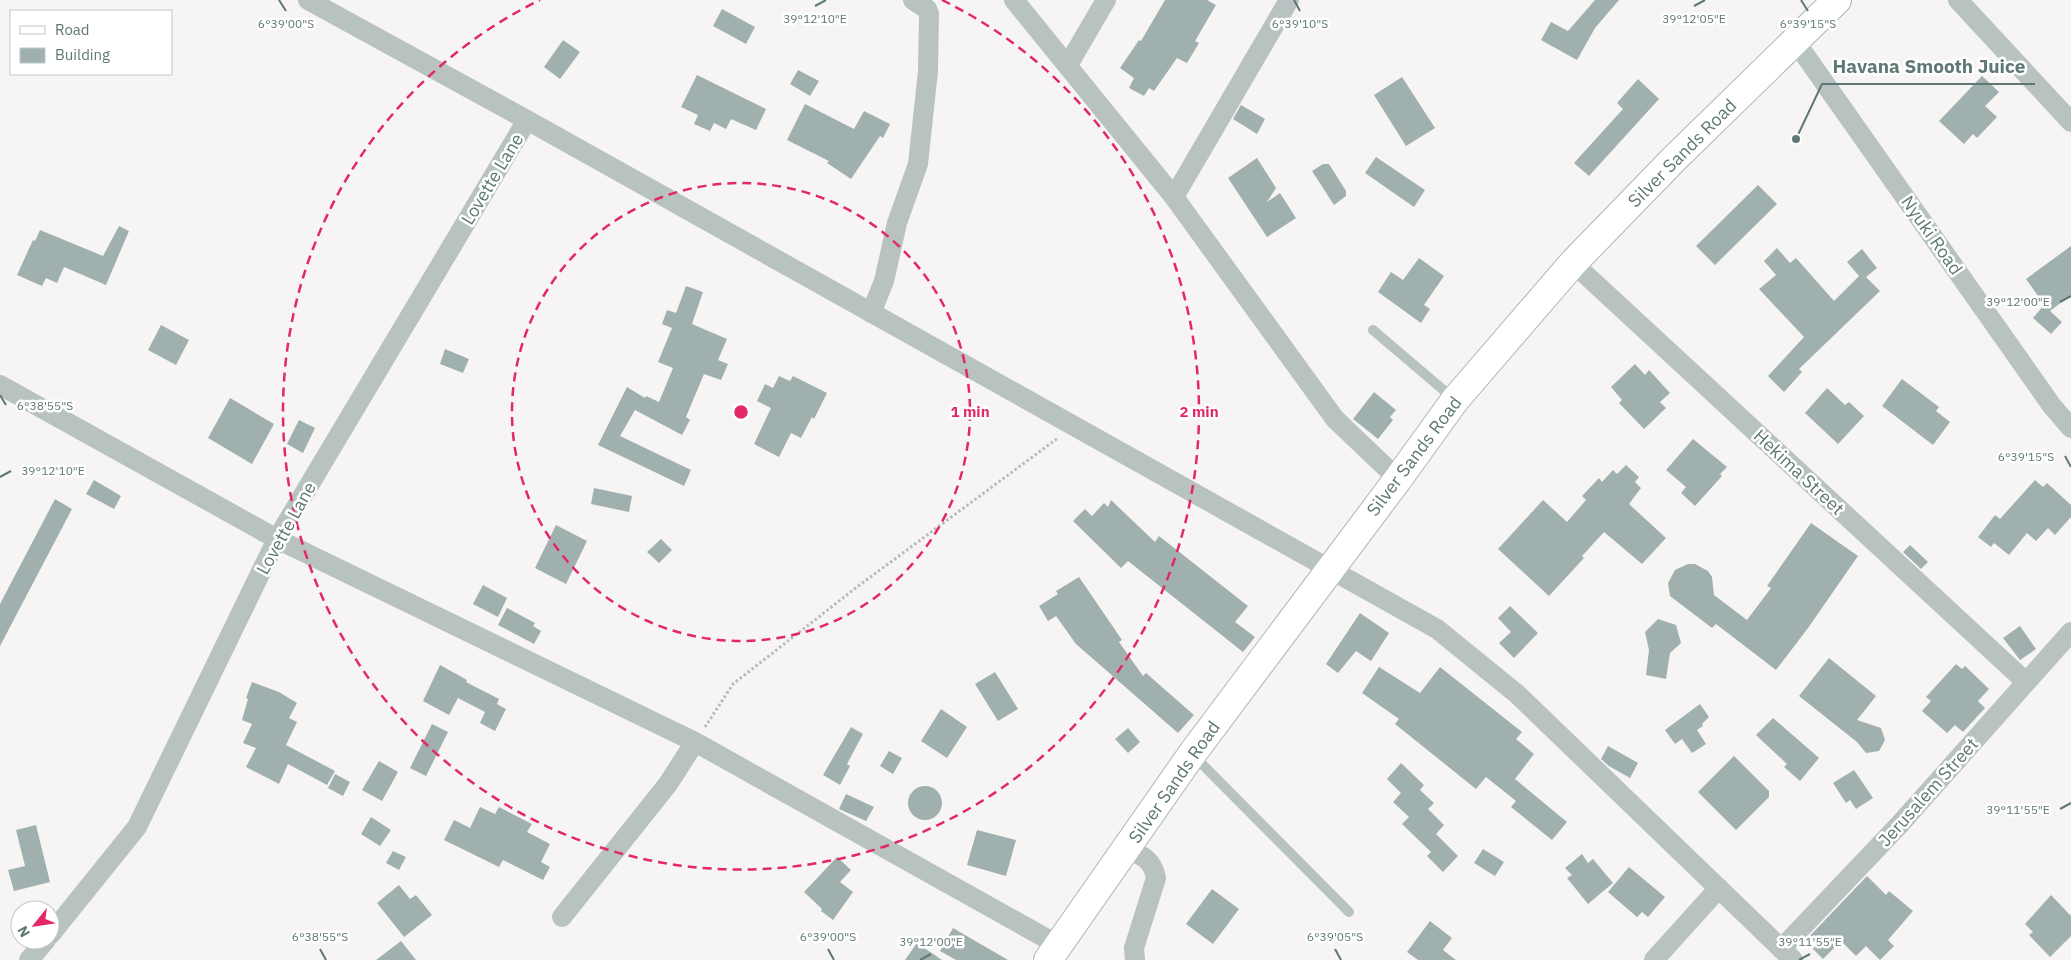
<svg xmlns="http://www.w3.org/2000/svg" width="2071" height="960" viewBox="0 0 2071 960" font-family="'IBM Plex Sans',sans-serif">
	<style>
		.building { fill: #a0b0ae }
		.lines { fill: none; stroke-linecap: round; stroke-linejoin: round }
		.secondary-casing { stroke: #abb7b5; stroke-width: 30 }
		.path { stroke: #b6bcbb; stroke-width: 3; stroke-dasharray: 2.5 2.5; stroke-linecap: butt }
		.lane { stroke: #b8c2c1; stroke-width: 10 }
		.street { stroke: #b8c2c1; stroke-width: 20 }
		.secondary { stroke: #fff; stroke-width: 28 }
		.ticks { fill: none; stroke: #5e7875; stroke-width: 2 }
		.ring { fill: none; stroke: #e22868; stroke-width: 2.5; stroke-dasharray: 9 6 }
		.labels { text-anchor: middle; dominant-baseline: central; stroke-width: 5; stroke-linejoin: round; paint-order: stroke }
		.street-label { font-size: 18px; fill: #5e7875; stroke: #fff }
		.ticks-label { font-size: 12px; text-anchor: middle; fill: #5e7875; stroke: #fff; stroke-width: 5; stroke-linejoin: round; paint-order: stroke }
		.centre { fill: #e22868; stroke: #fff; stroke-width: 2.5 }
		.ring-label { font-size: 15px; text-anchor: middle; font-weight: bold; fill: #e22868; stroke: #fff; stroke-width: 5; stroke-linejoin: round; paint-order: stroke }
		.leader { fill: none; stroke: #5e7875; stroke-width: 2 }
		.callout-dot { fill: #5e7875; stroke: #fff; stroke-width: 2 }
		.callout-label { font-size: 19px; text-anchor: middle; font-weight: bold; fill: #5e7875; stroke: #fff; stroke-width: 5; stroke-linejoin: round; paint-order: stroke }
	</style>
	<rect width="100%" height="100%" fill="#f7f5f3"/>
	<!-- building -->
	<path class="building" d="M1165,0H1207L1216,5L1195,41L1199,43L1187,63L1177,58L1154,91L1149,88L1144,96L1129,88L1134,78L1120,68L1139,40L1141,41Z
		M1595,0H1619L1595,28L1577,60L1541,40L1551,22L1568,31Z
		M722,9L755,27L746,44L713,26Z
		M563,40L580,52L560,79L544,67Z
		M798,70L819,81L810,96L790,84Z
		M697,75L766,109L756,130L731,119L726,129L714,123L710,131L694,124L698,115L681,107Z
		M1982,76L1999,92L1985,106L1997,117L1977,138L1973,134L1964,144L1939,121Z
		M1402,77L1435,128L1406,146L1374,95Z
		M1638,79L1659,99L1589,176L1574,163L1623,109L1617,103Z
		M805,104L854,129L864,111L890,124L883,138L880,136L851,179L827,163L829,161L787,140Z
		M1241,105L1265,119L1257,134L1233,119Z
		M1376,157L1425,190L1414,207L1365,173Z
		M1257,158L1276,188L1267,202L1280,193L1296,218L1267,237L1228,178Z
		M1323,164H1329L1346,191V196L1334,205L1312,171Z
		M1758,185L1777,204L1715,265L1696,246Z
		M119,226L129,231L106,285L64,267L57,283L46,278L42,286L17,275L33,240L35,241L40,230L103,256Z
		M2071,246V295L2050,311L2062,322L2051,334L2033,318L2044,305L2046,307L2026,279Z
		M1777,248L1790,263L1796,258L1834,301L1859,276L1847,262L1862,249L1877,268L1866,277L1880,291L1799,369L1802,372L1784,392L1768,376L1804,337L1759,289L1776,275L1764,261Z
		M1419,258L1444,276L1424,305L1430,309L1421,323L1378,292L1391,272L1403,280Z
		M686,286L703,292L692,324L727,339L718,360L728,364L721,380L704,374L686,417L690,420L682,435L635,410L620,436L691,470L684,486L598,445L627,387L645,398L646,396L659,402L673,368L658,362L672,328L662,324L667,310L676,313Z
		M161,325L189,340L176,365L148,350Z
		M445,349L469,359L463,373L440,364Z
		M1635,364L1645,375L1649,370L1670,393L1660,402L1666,408L1644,429L1619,403L1622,400L1611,387Z
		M779,376L790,381L793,376L827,393L814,419L812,417L801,438L791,433L779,457L754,444L771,408L757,401L765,384L773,388Z
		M1902,379L1939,407L1936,411L1950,422L1933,445L1882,406Z
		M1827,388L1845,405L1849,402L1864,416L1838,444L1805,413Z
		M1374,392L1396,410L1390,417L1393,420L1378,439L1353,419Z
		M230,398L274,424L252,464L208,438Z
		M299,420L315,428L303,453L287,444Z
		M1693,439L1727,467L1720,474L1722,476L1695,506L1681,493L1686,487L1666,470Z
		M1626,465L1639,477L1635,482L1641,488L1629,504L1666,538L1642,564L1604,532L1582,556L1584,558L1549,596L1498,549L1543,500L1567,522L1586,500L1582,496L1599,478L1602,482L1613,470L1617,474Z
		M94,480L121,496L114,509L86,494Z
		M2035,480L2043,487L2047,483L2071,505V517L2055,535L2048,528L2036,541L2027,533L2009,555L1994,543L1991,547L1978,537L1995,515L2000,519Z
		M594,488L632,496L629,512L591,504Z
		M55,499L72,509L0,646V604Z
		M1111,500L1155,542L1159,536L1248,606L1235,622L1255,637L1243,652L1128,561L1121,568L1073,521L1085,509L1092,516L1104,503L1108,507Z
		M1811,523L1858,556L1808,628L1776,670L1716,624L1712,628L1670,596L1668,583L1675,570L1688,564H1695L1708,571L1712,577L1714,595L1747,620L1771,588L1767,586Z
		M556,525L587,541L566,584L535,568Z
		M661,539L672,550L659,563L647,552Z
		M1910,545L1928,562L1921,569L1903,552Z
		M1079,577L1122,640L1119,642L1143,676L1146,673L1194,715L1178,733L1076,644L1056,616L1048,621L1039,606L1058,594L1056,591Z
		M483,585L507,598L498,617L473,604Z
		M1510,606L1538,633L1514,658L1499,643L1511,632L1498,618Z
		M507,608L535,623L533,626L541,631L534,644L498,625Z
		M1360,613L1389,633L1371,661L1356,651L1338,673L1326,664Z
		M1658,619L1676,625L1681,643L1670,653L1666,679L1646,675L1649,650L1645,632Z
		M2020,626L2036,649L2020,660L2003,638Z
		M1829,658L1876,696L1857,720L1881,728L1885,740L1879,751L1866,753L1857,742L1799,696Z
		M1956,664L1962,669L1965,666L1989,689L1978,701L1985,708L1963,732L1955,725L1947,733L1922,711L1931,701L1926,697Z
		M440,665L467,680L466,682L499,699L497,704L506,709L495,731L480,723L485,712L458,698L449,715L423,701Z
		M1379,667L1420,693L1440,667L1522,732L1516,739L1534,754L1515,779L1567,822L1552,840L1511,807L1516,801L1486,777L1476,789L1395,724L1399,719L1362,693Z
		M995,672L1018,709L998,721L975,684Z
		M252,682L279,692L297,703L289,718L297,722L286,745L335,771L327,785L288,764L279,784L246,767L256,748L243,743L252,724L242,720L248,699L246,698Z
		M1700,704L1709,717L1702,724L1703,726L1697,730L1706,744L1692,753L1682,739L1675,744L1665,730Z
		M941,709L967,727L947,758L921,741Z
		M1773,718L1819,758L1800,781L1784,767L1787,764L1756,735Z
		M432,724L448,732L426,776L410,768Z
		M851,727L863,734L847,764L850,766L840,785L823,775Z
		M1128,728L1140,742L1128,753L1115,739Z
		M1608,746L1638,763L1630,778L1609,766L1601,759Z
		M889,751L902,758L893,774L880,766Z
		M1734,756L1769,791V797L1736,830L1698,792Z
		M379,761L398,772L382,801L362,790Z
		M1401,763L1424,785L1420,790L1434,803L1428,809L1444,825L1436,834L1458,856L1443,872L1427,856L1431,852L1402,824L1409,817L1393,802L1401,793L1387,779Z
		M1854,770L1873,798L1856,809L1850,800L1846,803L1833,783Z
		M335,774L350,782L343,796L328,788Z
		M908 803a17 17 0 1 1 34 0a17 17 0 1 1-34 0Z
		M846,794L874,807L866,821L839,809Z
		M480,807L495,814L499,807L532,824L527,832L550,844L541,862L550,867L543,880L503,860L499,867L444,840L454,820L470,828Z
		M371,817L391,830L380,846L361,834Z
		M36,825L50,882L14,891L8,870L25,866L16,830Z
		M977,830L1016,840L1006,876L967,865Z
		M1483,849L1504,862L1495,876L1474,863Z
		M393,851L406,857L399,870L386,863Z
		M1582,854L1588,863L1593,859L1613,883L1588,904L1567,878L1572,875L1565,868Z
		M837,857L851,870L840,882L853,892L833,920L821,911L822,909L804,892Z
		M1629,867L1665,897L1648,917L1642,912L1637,917L1608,892Z
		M1867,876L1886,895L1889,891L1913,911L1888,940L1894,946L1880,960L1866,946L1856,956L1841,941L1823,959L1805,941Z
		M399,885L410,899L416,895L432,915L404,937L377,903Z
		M1212,889L1239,909L1213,944L1186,924Z
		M2051,895L2071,916V936L2050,957L2029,935L2033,932L2025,924Z
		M1430,921L1452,938L1443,950L1456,960H1418L1407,952Z
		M953,928L1008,960H956L940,951Z
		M401,941L416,960H376Z
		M917,943L942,960H905Z"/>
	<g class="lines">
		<defs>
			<path id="secondary" d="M1048,960L1192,754L1398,479L1455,400L1573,263L1674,159L1837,0"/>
		</defs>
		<!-- secondary casing -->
		<use href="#secondary" class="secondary-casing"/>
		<!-- path -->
		<path class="path" d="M705,727L733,684L857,587L1058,438"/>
		<!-- lane -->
		<path class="lane" d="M1373,330L1454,399
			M1192,754L1349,912"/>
		<!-- street -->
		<path class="street" d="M308,0L527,120L1437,629L1517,694L1793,960
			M1014,0L1174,197L1335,419L1398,479
			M1958,0L2071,122
			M1795,41L2052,406L2071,428
			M1068,65L1106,0
			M1174,197L1289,0
			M1573,263L2026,682
			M871,313L884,281L897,223L918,164L928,71L929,14L927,9L913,0
			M0,385L277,539L695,742L1058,945
			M1127,849C1142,855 1153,860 1156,878L1134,948L1135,960
			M562,917L668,784L695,742
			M50,935L137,827L277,539L527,120
			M1781,949L1900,824L2071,632
			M29,960L46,940
			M1654,960L1719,888"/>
		<!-- secondary -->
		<use href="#secondary" class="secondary"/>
	</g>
	<!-- ticks -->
	<path class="ticks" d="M279,0L286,11M1294,0L1300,11M1801,0L1808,11M815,6L826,0M1694,6L1705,0M2060,302L2071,296M0,395L6,405M2065,456L2071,467M0,477L11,471M2060,809L2071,803M320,949L326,960M828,949L834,960M1335,949L1341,960M920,960L931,954M1799,960L1810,954"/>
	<!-- distance rings -->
	<g class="ring">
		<circle cx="741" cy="412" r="229"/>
		<path d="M942 0A458 458 0 1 1 540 0"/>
	</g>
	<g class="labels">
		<!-- street labels -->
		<g class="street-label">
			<text transform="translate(1682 153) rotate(-45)">Silver Sands Road</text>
			<text transform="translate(492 179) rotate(-59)">Lovette Lane</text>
			<text transform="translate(1932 235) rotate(55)">Nyuki Road</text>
			<text transform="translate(1414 456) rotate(-53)">Silver Sands Road</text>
			<text transform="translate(1799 472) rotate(43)">Hekima Street</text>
			<text transform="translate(286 528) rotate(-61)">Lovette Lane</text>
			<text transform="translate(1174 782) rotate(-55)">Silver Sands Road</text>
			<text transform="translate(1928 792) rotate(-48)">Jerusalem Street</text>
		</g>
	</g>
	<g class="ticks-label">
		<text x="815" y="23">39°12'10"E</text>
		<text x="1694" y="23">39°12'05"E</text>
		<text x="286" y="28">6°39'00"S</text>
		<text x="1300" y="28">6°39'10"S</text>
		<text x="1808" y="28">6°39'15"S</text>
		<text x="2018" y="306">39°12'00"E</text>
		<text x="45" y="410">6°38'55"S</text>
		<text x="2026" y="461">6°39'15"S</text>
		<text x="53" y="475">39°12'10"E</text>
		<text x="2018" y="814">39°11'55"E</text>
		<text x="320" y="941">6°38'55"S</text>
		<text x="828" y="941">6°39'00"S</text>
		<text x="1335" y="941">6°39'05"S</text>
		<text x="931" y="946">39°12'00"E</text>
		<text x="1810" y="946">39°11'55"E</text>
	</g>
	<circle cx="741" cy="412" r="8" class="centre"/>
	<g class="ring-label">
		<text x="970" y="417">1 min</text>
		<text x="1199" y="417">2 min</text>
	</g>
	<!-- callouts -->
	<path class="leader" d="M1796 139L1822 84H2035"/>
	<circle class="callout-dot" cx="1796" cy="139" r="5"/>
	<g class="callout-label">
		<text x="1929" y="73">Havana Smooth Juice</text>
	</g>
	<!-- legend -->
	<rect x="10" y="10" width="162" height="65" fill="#ffffff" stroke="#bfc9c8"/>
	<rect x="20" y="26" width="25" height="8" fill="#ffffff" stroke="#bfc9c8"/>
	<text x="55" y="35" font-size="15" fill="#5e7875">Road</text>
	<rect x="20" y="48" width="25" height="15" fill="#a0b0ae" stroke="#bfc9c8"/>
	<text x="55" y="60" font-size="15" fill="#5e7875">Building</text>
	<!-- north arrow -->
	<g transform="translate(35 925) rotate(240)"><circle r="24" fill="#ffffff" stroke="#bfc9c8"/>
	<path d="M0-4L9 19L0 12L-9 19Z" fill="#e22868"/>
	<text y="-8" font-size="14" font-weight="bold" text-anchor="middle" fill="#5e7875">N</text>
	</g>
</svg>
